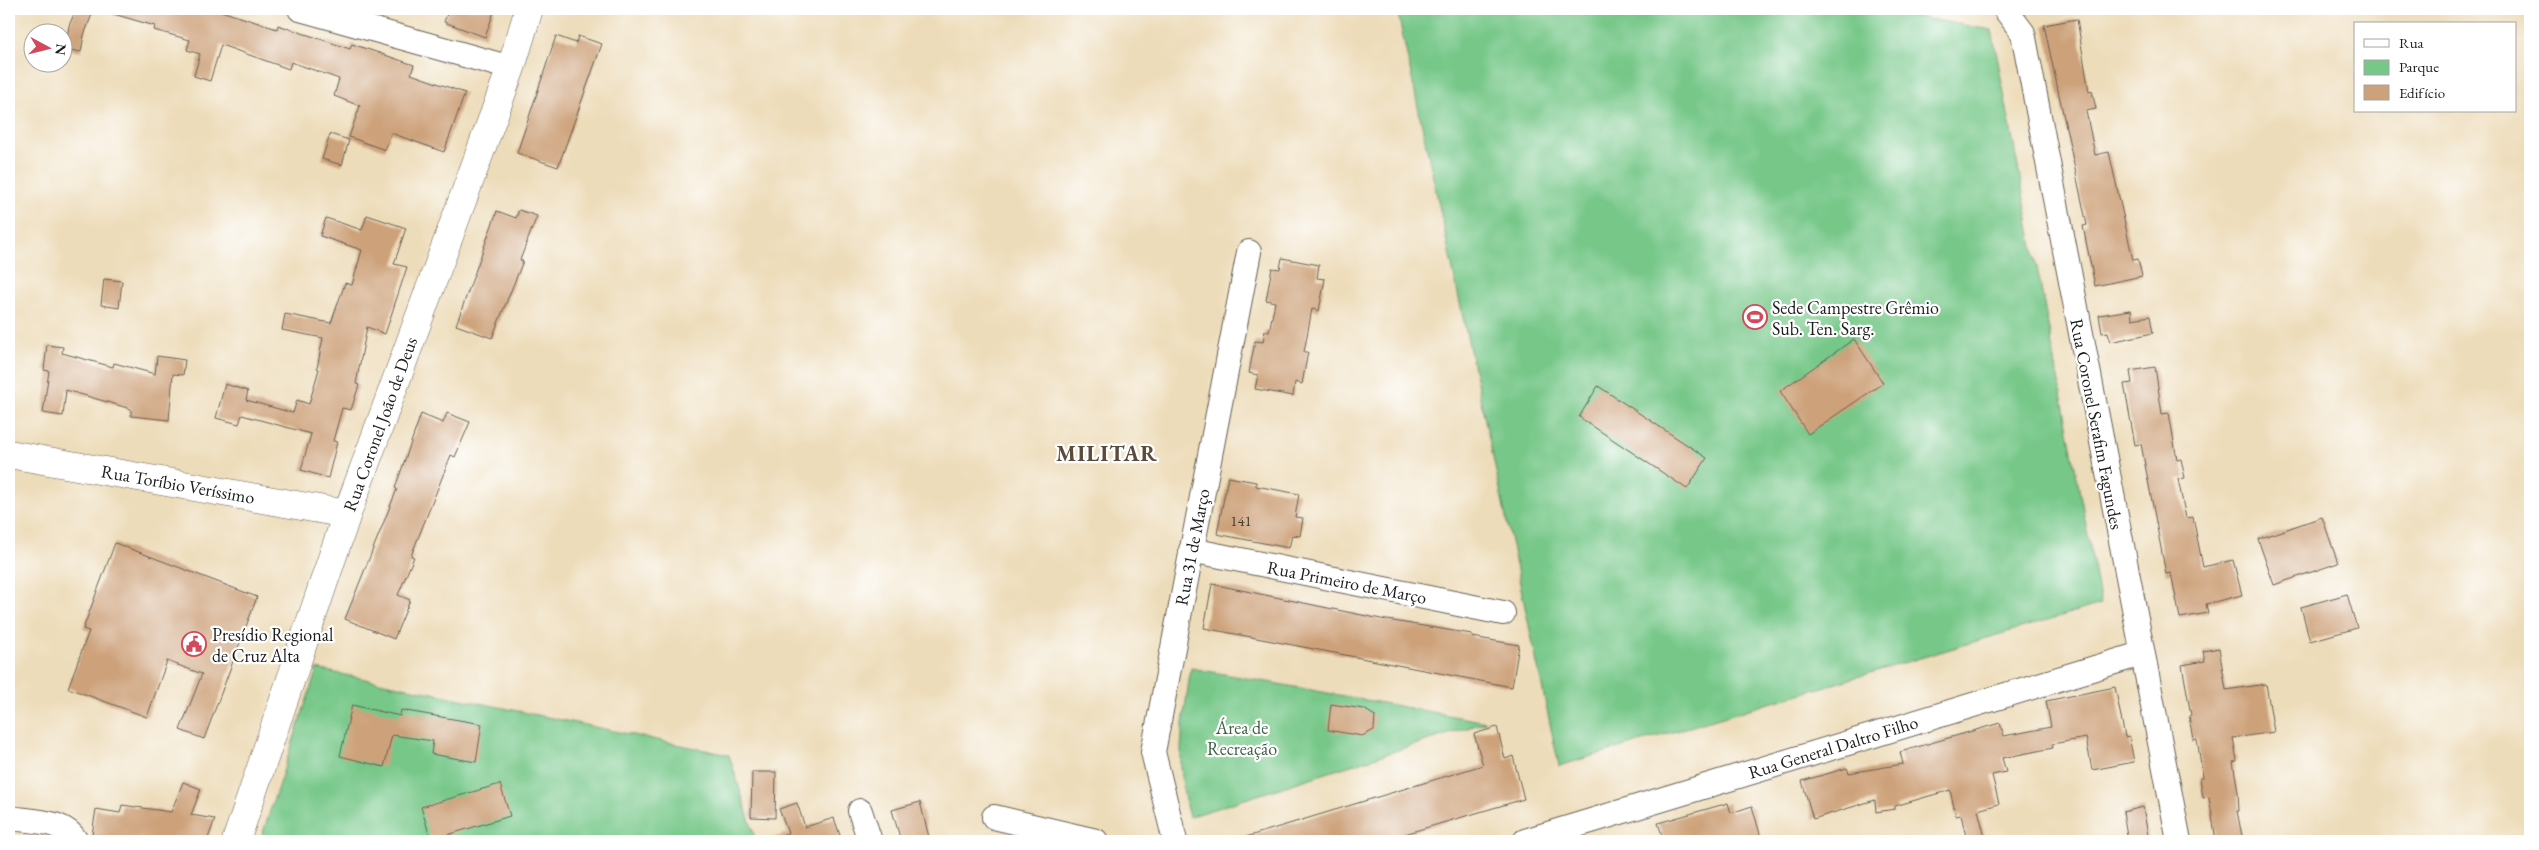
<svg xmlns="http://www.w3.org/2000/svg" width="2539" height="850" viewBox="0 0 2539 850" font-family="'EB Garamond',serif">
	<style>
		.green { fill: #76c788; stroke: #497252 }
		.building { fill: #cda27a }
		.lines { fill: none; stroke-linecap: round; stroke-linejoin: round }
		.street-casing { stroke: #655f53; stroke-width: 26 }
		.secondary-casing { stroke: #655f53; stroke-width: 29 }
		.street { stroke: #fff; stroke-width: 24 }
		.secondary { stroke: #fff; stroke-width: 28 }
		.labels { text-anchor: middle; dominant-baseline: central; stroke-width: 4.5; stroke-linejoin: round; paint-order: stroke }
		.number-label { font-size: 15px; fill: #483e34 }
		.poi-label { font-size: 18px; fill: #1c1c1c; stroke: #fff; text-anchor: start }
		.street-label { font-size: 18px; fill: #1c1c1c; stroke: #fff }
		.park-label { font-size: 18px; fill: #406047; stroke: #fff }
		.district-label { font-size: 22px; font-weight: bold; letter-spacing: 1px; fill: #5a4b3d; stroke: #fff }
	</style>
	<rect width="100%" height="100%" fill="#fff"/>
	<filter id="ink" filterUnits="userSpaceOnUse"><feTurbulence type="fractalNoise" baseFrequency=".02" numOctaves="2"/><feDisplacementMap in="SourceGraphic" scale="10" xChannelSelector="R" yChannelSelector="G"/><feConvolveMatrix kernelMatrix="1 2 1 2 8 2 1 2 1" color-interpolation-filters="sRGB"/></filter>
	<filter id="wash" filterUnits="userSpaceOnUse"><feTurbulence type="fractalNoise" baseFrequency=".0096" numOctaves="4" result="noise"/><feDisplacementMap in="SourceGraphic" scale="20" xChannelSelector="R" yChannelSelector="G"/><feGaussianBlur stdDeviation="1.12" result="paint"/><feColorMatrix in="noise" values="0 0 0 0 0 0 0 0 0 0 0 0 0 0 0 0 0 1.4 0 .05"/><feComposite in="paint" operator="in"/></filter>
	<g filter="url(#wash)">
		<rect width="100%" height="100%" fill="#eddcb9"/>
		<!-- green -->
		<path class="green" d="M1397,9H1872L1992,30L2101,604L1559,766Z
			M1191,668L1486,722L1189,817C1174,763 1183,722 1191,668Z
			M317,669L729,755L756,841H260Z"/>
		<g id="blocks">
			<!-- building -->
			<path class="building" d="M76,9H94L84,35L81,52L65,49L69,26Z
				M111,9H215L277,29L278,25L350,49L352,44L379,53L414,65L411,74L465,93L444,152L391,133L385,150L349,137L360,106L334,96L339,79L291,62L289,69L221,45L210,81L194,76L200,54L187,50L190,40L154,30L155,26L110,13Z
				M449,9H495L485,37L444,22Z
				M2077,19L2089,92L2092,91L2096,109L2086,111L2095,155L2109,152L2133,260L2138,259L2142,276L2095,286L2083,226L2087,225L2044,25Z
				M556,36L576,43L578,36L602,44L558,167L517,153Z
				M330,134L349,140L342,165L322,159Z
				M519,210L537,216L520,260L523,261L492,338L456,325L497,211L516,218Z
				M367,215L406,228L394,264L407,267L385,334L367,327L356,384L359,385L351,410L342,408L333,441L337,442L328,478L301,470L311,434L242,415L239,424L216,418L225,384L248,391L246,400L293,413L297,400L309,404L319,369L317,368L323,338L282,330L285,314L331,323L345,283L352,285L362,250L320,236L326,218L362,230Z
				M1282,258L1319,265L1317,278L1325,279L1319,311L1312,309L1304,352H1308L1302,384L1295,382L1293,396L1255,389L1258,375L1249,373L1255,341L1263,342L1265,331L1269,332L1275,302L1266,300L1272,268L1280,269Z
				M104,279L122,281L119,308L101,305Z
				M2131,310L2132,319L2150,316L2153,333L2110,342L2108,332L2102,333L2099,315Z
				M1854,339L1883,383L1808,434L1780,391Z
				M47,345L63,347L62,353L113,367L114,363L155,374L157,356L185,360L183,375L173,374L169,420L131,416V409L66,390L63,416L43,413L49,371L44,370Z
				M2155,367L2162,414L2169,413L2177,460L2181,459L2185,478L2178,479L2186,518L2193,517L2203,567L2233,560L2242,595L2206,604L2208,613L2180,618L2171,573L2166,574L2141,444L2135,445L2124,384L2132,383L2130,371Z
				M1598,386L1707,458L1687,489L1579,417Z
				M447,413L470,422L455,457L451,455L411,556L414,557L398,595L410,600L394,639L345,619L397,489L395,488L421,414L443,423Z
				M1228,477L1256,482V486L1299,494L1295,517L1303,518L1300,536L1292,535L1289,548L1217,534Z
				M2322,517L2338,563L2274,585L2258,539Z
				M115,543L257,597L204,739L180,730L202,674L167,661L147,717L68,688L89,631L83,629Z
				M1212,584L1381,619L1472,634V637L1519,645L1512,687L1204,628Z
				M2347,594L2357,628L2310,641L2301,607Z
				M2219,648L2226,690L2266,684L2274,732L2233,738L2237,761L2233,762L2238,792L2239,811H2237L2243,841H2216L2209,797L2203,798L2200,778L2203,777L2197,739L2193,740L2189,716L2191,715L2182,665L2205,661L2203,651Z
				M2115,687L2125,737L2129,736L2134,762L2092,770L2086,738L2052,744L2053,748L2002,758L2006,772L1992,775L1999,804L1978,810L1986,841H1967L1961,815L1956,816L1950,790L1895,806V809L1876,812L1875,800L1813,819L1802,781L1847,768L1849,773L1903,764L1900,752L2000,723L2004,736L2051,727L2046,701Z
				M1331,704L1364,709L1375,716L1374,730L1362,736L1328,730Z
				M352,705L400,716L401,710L482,724L476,762L431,754L433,741L392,735L384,767L340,756Z
				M1497,727L1505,759L1513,756L1524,799L1381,841H1247L1246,837L1483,765L1474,734Z
				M752,772H776L775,818L751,817Z
				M183,782L201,789L191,815L215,819L207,841H91L96,809L120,813L122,805L171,812Z
				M500,784L510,816L431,840L421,807Z
				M920,802L930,841H901L892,810Z
				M797,803L805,827L834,818L842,841H772V838L788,833L779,809Z
				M1728,803L1731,813L1752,806L1762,841H1664L1658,823Z
				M2143,807L2149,841H2128L2123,812Z"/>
		</g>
	</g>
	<g filter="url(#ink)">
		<use href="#blocks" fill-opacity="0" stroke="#655f53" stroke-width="1"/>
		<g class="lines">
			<defs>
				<path id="street" d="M300,9L511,68
					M2005,9L2023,33L2179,841
					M1191,550L1503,613
					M860,811L870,841
					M994,817L1096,841
					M9,818C30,821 65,820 76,841
					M1175,841L1153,752L1249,252
					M1525,841L2141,654"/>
				<path id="secondary" d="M9,454L347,514
					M236,841L347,514L511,68L529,9"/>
			</defs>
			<!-- street casing -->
			<use href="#street" class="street-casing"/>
			<!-- secondary casing -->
			<use href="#secondary" class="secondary-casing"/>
			<!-- street -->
			<use href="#street" class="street"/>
			<!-- secondary -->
			<use href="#secondary" class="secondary"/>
		</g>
	</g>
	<!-- icons -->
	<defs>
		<symbol id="stadium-ring" viewBox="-11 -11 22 22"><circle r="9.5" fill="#fff" stroke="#d1495b" stroke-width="1.5"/><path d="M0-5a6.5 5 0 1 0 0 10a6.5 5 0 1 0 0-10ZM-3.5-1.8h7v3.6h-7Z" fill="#d1495b"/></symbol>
		<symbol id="civic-ring" viewBox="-11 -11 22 22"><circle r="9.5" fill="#fff" stroke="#d1495b" stroke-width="1.5"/><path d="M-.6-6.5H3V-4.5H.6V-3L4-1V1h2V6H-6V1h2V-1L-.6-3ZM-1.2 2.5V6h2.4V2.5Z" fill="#d1495b"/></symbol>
	</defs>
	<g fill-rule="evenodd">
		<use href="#stadium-ring" x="1741" y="303" width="28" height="28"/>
		<use href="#civic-ring" x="180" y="630" width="28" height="28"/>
	</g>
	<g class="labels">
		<!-- number labels -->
		<g class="number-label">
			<text x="1241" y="520">141</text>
		</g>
		<!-- poi labels -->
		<g class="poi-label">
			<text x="1772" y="307">Sede Campestre Grêmio<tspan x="1772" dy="21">Sub. Ten. Sarg.</tspan></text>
			<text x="212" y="634">Presídio Regional<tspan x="212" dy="21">de Cruz Alta</tspan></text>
		</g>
		<!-- street labels -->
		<g class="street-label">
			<text transform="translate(380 424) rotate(-70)">Rua Coronel João de Deus</text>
			<text transform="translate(2097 424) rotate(79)">Rua Coronel Serafim Fagundes</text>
			<text transform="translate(178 484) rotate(10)">Rua Toríbio Veríssimo</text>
			<text transform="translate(1192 547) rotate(-79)">Rua 31 de Março</text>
			<text transform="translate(1347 582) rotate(11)">Rua Primeiro de Março</text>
			<text transform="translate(1833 747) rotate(-17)">Rua General Daltro Filho</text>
		</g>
		<!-- park labels -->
		<g class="park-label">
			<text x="1242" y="727">Área de<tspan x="1242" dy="21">Recreação</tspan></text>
		</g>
		<!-- district labels -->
		<g class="district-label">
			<text x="1107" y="453">MILITAR</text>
		</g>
	</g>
	<!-- margin -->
	<rect width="2539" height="850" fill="none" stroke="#fff" stroke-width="30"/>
	<!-- legend -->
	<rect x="2354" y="22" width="162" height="90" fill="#ffffff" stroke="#a4a4a4"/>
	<rect x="2364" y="39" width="25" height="8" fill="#ffffff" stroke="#a4a4a4"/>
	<text x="2399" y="48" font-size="15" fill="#1c1c1c">Rua</text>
	<rect x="2364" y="60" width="25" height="15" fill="#76c788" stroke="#a4a4a4"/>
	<text x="2399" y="72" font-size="15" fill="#1c1c1c">Parque</text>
	<rect x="2364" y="85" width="25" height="15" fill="#cda27a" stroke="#a4a4a4"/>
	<text x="2399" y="98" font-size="15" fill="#1c1c1c">Edifício</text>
	<!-- north arrow -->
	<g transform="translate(48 48) rotate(97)"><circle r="24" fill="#ffffff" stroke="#a4a4a4"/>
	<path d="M0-4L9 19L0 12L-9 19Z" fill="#d1495b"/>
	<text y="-8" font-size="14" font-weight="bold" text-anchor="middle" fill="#1c1c1c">N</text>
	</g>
</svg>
